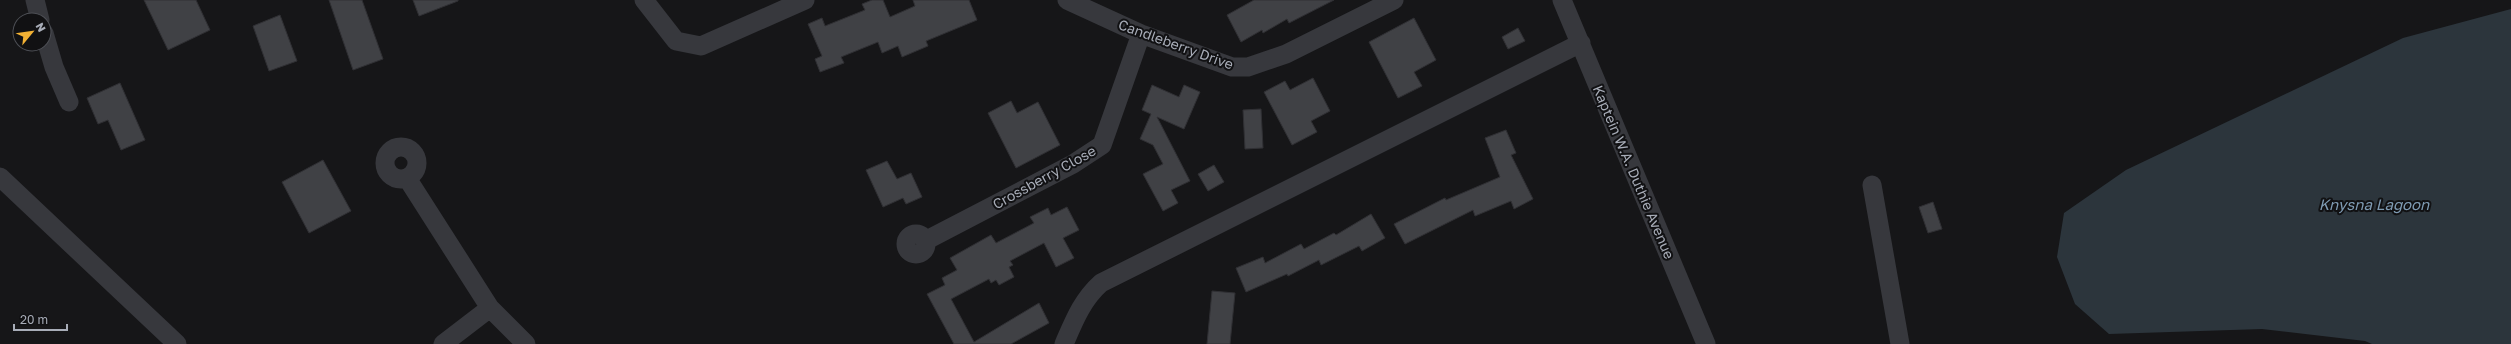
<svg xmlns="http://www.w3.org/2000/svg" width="2511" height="344" viewBox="0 0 2511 344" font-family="'Golos Text',sans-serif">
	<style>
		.water { fill: #2c353c }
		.building { fill: #404145; stroke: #303034 }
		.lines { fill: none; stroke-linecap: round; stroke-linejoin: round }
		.street { stroke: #37383d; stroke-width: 19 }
		.labels { text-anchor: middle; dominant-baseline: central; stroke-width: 4; stroke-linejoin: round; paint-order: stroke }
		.street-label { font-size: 14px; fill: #a8adb8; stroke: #111113 }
		.water-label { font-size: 15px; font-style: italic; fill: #7f9bb3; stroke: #111113 }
	</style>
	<rect width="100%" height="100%" fill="#161618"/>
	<!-- water -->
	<path class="water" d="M2511,9V344H2372L2365,341L2262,329L2109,334L2075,304L2057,257L2064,213L2126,170L2403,38Z"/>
	<!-- building -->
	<path class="building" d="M144,0H196L210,30L168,50Z
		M329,0H362L383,59L353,70Z
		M413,0H458V1L419,16Z
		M872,0H883L890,17L915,6L913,0H969L977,20L926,41L928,46L902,57L898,46L882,53L878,42L841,57L844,63L820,72L815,59L822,56L808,24L822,18L825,26L865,10L862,4Z
		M1254,0H1334L1289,23L1287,19L1263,33L1262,30L1241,42L1227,15Z
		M280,15L297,61L269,71L253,26Z
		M1414,18L1436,60L1414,72L1422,86L1398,98L1369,42Z
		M1518,28L1525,41L1508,49L1502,37Z
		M1313,78L1330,111L1311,121L1317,132L1292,145L1264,92L1285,81L1290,90Z
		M120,83L145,140L121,150L108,120L98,124L87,98Z
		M1152,85L1179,97L1184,85L1200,92L1184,129L1157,117L1190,181L1171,190L1178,203L1163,211L1143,174L1163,164L1153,145L1140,139L1151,114L1142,110Z
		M1011,101L1017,113L1038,102L1060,145L1016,168L988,113Z
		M1261,109L1263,148L1245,149L1243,110Z
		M1506,130L1516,153L1511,155L1533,199L1514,209L1511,201L1475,216L1473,210L1405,244L1394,224L1445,198L1446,200L1500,177L1485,138Z
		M323,160L351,211L309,233L282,182Z
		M887,161L897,179L911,173L922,197L906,204L903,198L883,207L866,170Z
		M1214,165L1224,182L1208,191L1198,174Z
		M1933,202L1942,229L1928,233L1919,207Z
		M1067,207L1079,230L1063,238L1074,258L1056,267L1044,243L1010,261L1013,265L1009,267L1014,277L999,285L996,280L991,283L989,279L951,299L974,342L1039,303L1049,323L1011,344H954L927,294L945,285L942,278L957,270L950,258L991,235L996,243L1034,223L1030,217L1048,208L1051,215Z
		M1371,214L1385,238L1362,251L1359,246L1321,265L1319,260L1288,276L1287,274L1246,292L1236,268L1263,257L1265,263L1301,244L1304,249L1334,233L1336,235Z
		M1212,291L1235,293L1230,344H1207Z"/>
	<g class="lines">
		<!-- street -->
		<path class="street" d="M35,0L40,20
			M644,0L676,41L701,46L805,0
			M1067,0L1141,34L1232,67H1248L1286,54L1394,0
			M1562,0L1706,344
			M44,33L54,67L69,102
			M385 163a16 16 0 1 1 32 0a16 16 0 1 1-32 0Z
			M0,177L177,344
			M407,178L490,308L526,344
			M1872,185L1900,344
			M906 244a10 10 0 1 1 20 0a10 10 0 1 1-20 0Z
			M925,241L1073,164L1102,145L1141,34
			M443,344L490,308
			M1064,344C1074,321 1082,300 1101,283L1581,43"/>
	</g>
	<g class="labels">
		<!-- street labels -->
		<g class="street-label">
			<text transform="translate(1176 44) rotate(20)">Candleberry Drive</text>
			<text transform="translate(1634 172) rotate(67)">Kaptein W.A. Duthie Avenue</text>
			<text transform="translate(1044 177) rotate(-29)">Crossberry Close</text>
		</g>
		<!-- water labels -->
		<g class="water-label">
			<text x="2374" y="204">Knysna Lagoon</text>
		</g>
	</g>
	<!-- north arrow -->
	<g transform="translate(32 32) rotate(61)"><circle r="19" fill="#111113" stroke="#4d4f55"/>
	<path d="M0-3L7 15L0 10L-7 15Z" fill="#f2b134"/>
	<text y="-6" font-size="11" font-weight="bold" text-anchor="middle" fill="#a8adb8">N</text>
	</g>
	<!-- scale -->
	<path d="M14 324v6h53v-6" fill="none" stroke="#a8adb8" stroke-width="2"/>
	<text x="20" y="324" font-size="12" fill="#a8adb8" stroke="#111113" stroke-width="3" paint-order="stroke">20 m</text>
</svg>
